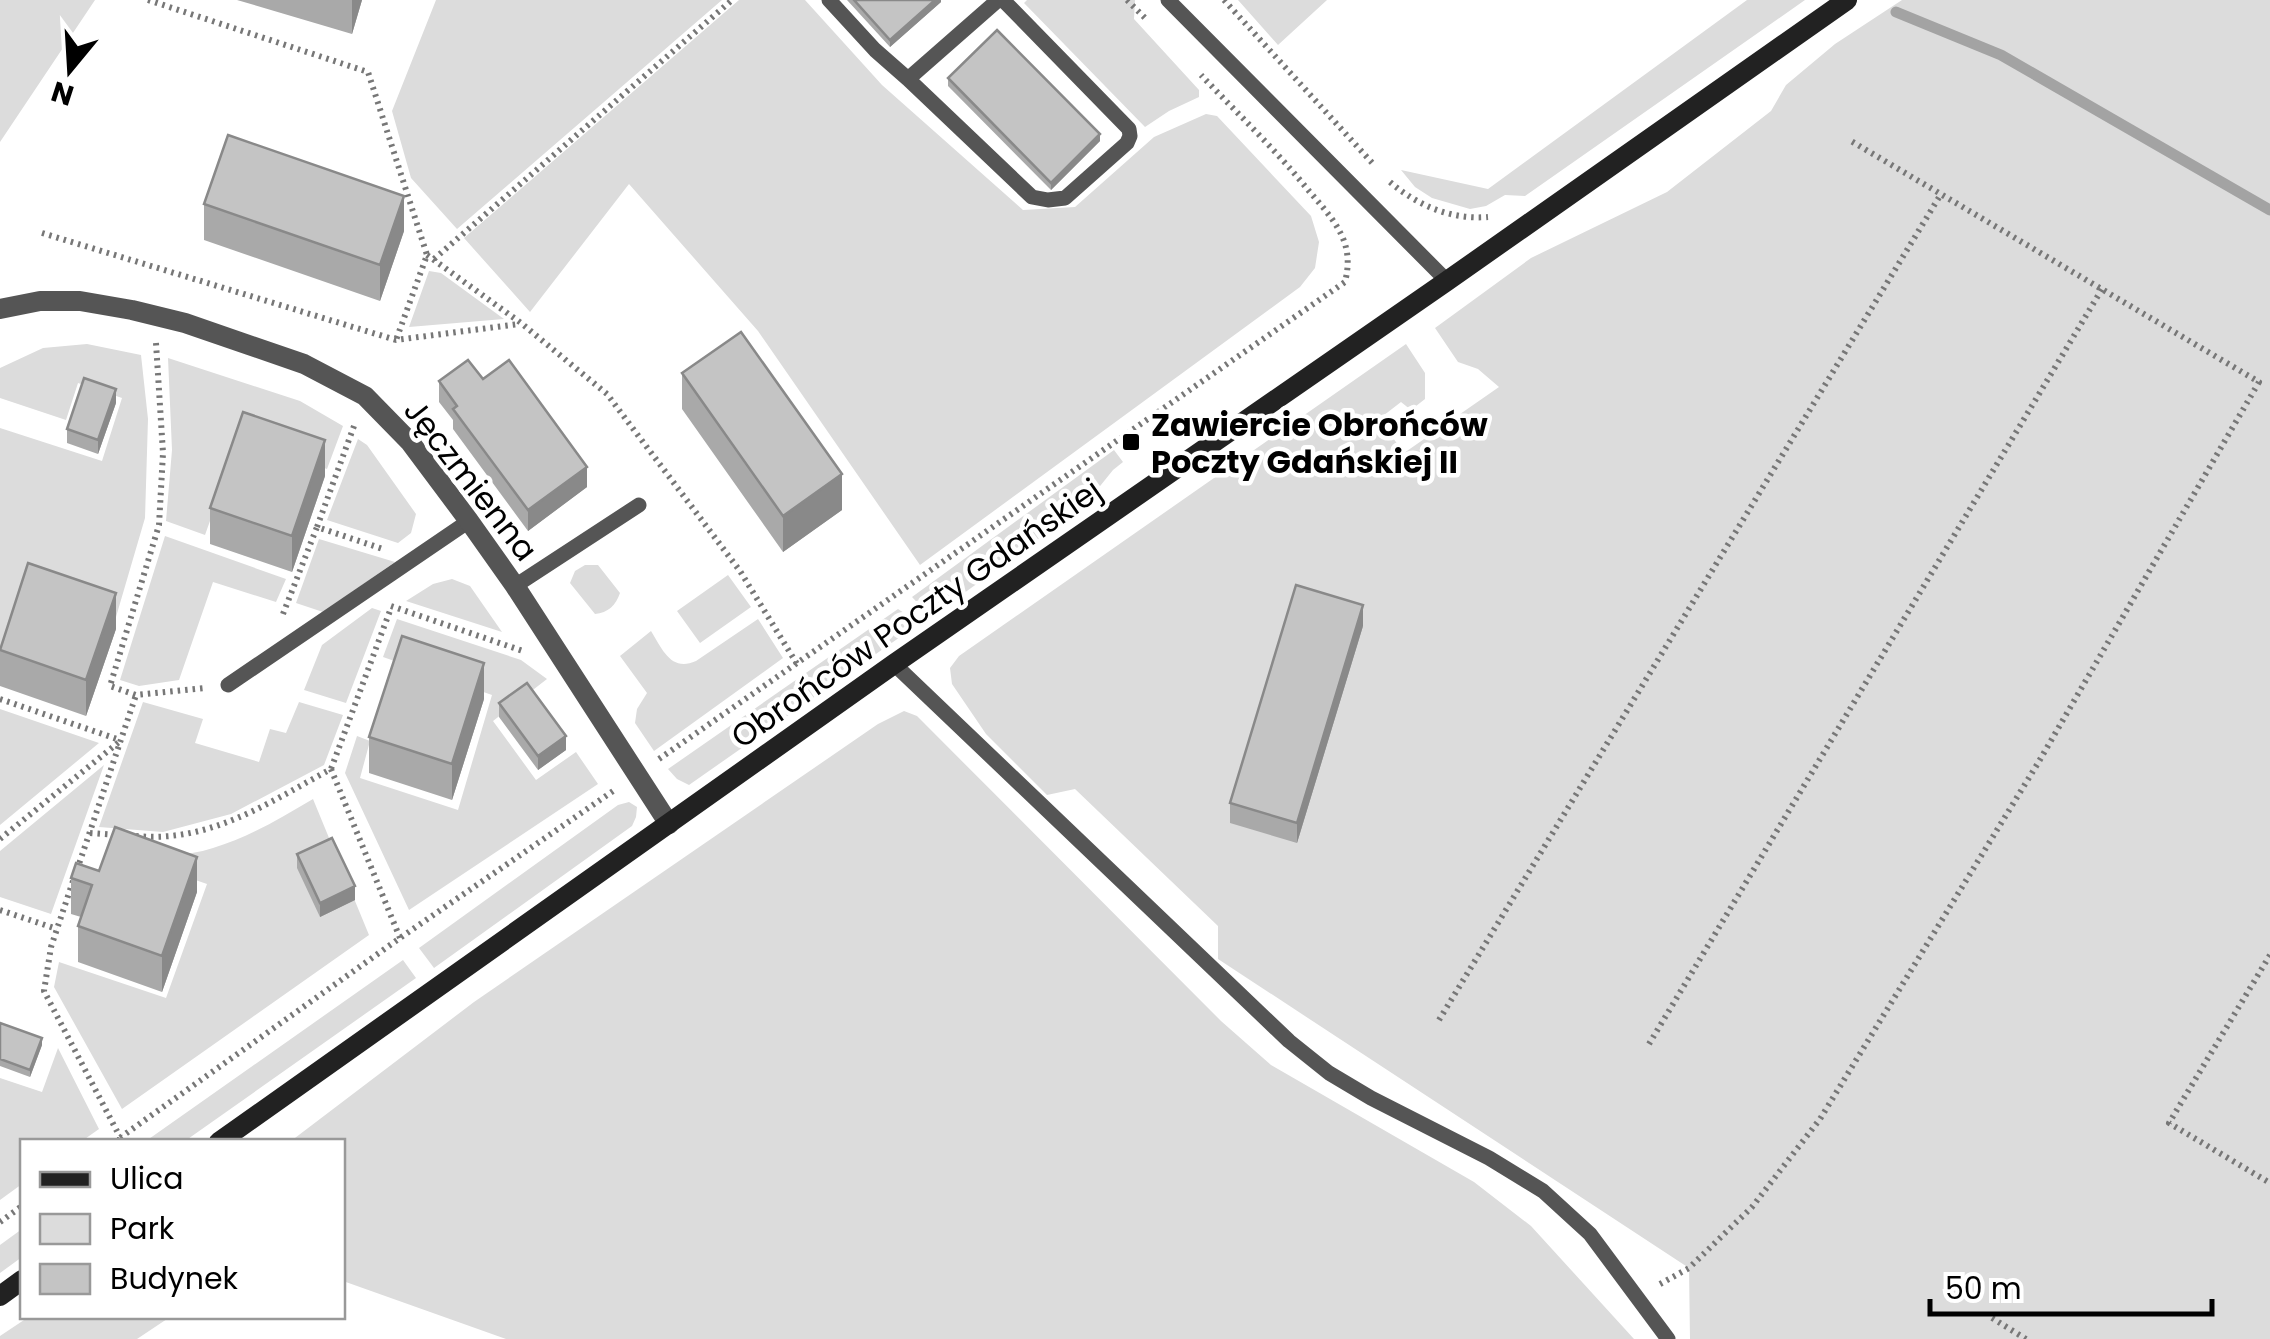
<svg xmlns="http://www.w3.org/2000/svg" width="2270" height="1339" viewBox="0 0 2270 1339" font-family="Poppins,sans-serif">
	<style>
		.green { fill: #dcdcdc }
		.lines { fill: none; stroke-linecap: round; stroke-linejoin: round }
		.stream { stroke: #a3a3a3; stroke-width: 11 }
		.path { stroke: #777; stroke-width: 6; stroke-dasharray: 2.5 5; stroke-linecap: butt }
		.lane { stroke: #555; stroke-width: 15 }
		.street { stroke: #555; stroke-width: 20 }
		.secondary { stroke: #222; stroke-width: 20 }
		.wall { fill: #a9a9a9 }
		.shaded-wall { fill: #898989 }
		.building { fill: #c4c4c4; stroke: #898989; stroke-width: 2.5 }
		.poi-dot { fill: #000; stroke: #fff; stroke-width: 4 }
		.labels { text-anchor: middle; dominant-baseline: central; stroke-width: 9; stroke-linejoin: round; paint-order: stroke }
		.poi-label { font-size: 32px; font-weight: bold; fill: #000; stroke: #fff; text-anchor: start }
		.street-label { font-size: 32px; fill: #000; stroke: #fff }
	</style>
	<rect width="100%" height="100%" fill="#fff"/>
	<!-- green -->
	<path class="green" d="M0,0H95L0,142Z
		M436,0H722L457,229L411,178L392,111Z
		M739,0H805L882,85L1023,210L1075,207L1154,137L1206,114L1217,116L1311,216L1319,242L1315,268L1300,287L920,565L758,331L629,184L530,312L464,238Z
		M1027,0H1135L1134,19L1199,90V97L1169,111L1145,127L1024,3Z
		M1238,0H1327L1278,45Z
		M1747,0H1805L1525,196L1505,195L1486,206L1470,209L1432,198L1415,187L1401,170L1488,189Z
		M1902,0H2270V1339H1690L1689,1268L1218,959V926L1075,789L1047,795L986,734L952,684L950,668L959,656L1406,344L1425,373V399L1411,410L1401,402L1379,419L1404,453L1499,387L1478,369L1458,362L1435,328L1531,258L1667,192L1771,111L1786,85L1835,44Z
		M429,271L441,273L504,319L409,327Z
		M87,344L141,355L148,419L145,518L116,617L24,587L0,648V428L102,461L122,398L78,383L66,420L0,398V368L43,348Z
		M168,358L300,401L343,426L327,469L239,439L205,535L166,521L172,450Z
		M358,439L367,445L416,514L411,533L398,543L327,520Z
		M1114,450L1123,462L1113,470L1084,506L931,617L912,597Z
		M165,536L286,579L276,602L213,582L179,680L139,686L120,680Z
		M319,539L395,562L323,612L296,603Z
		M585,565H598L620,593C616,605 608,613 595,614L570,583L575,571Z
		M728,575L751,607L700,643L677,611Z
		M452,579L470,586L502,632L406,601L433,584Z
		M372,608L381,611L346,703L304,690L322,645Z
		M898,609L910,617L913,628L689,785L677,779L668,769Z
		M397,619L521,660L547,679L493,721L536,780L576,752L598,784L409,910L345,773L357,736L370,741L360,778L458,810L492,695L383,657Z
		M758,619L783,658L654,751L635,723L637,709L647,693L620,656L651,631C663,651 672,672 696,661Z
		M143,702L203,719L195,743L259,762L270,729L286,733L299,702L343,715L324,765L231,814L163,832L99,827Z
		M0,709L99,743L0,825Z
		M904,711L917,716L1221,1021L1271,1065L1474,1182L1531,1226L1634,1339H506L343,1281L342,1142L291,1141L474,1002L878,724Z
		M104,765L51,914L0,897V851Z
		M313,799L369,935L122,1109L54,987L59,962L166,998L207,884L126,856C154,855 186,857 213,848C249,837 281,818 313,799Z
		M629,802L637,807L636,817L632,826L434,968L419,948L618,805Z
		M403,960L416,978L185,1141H146Z
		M58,1048L99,1129L82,1141L22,1142V1184L0,1200V1078L42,1092Z
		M22,1229V1257L0,1273V1245Z
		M30,1316H170V1317L137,1339H0V1336Z"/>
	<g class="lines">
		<!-- stream -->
		<path class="stream" d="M1896,12L2001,55L2270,210"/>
		<!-- path -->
		<path class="path" d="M148,0L368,72L427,255L396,340
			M1127,0L1147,20
			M1224,0L1375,166
			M1390,182C1418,206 1452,220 1488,217
			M42,233L396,340L519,324
			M427,255L521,323L607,394L740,571L797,664
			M434,259L732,0
			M156,343L163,453L159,525L110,686L136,695L204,688
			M354,426L317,527L383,549
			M391,606L523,651
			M283,614L317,527
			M0,699L120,740
			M659,759L1345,282C1349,266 1349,252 1342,236C1334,219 1321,205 1309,191C1276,150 1237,113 1201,75
			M331,769L400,938
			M90,833L118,835
			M136,836C210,843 268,803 331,769L391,608
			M0,839L119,742
			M77,870L136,695
			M73,881L51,947L44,991L120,1137
			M0,910L57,929
			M2270,955L2169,1123L2270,1183
			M1439,1020L1941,194
			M1649,1044L2102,289
			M114,1142L400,938L616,789
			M0,1222L22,1206
			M1660,1284L1689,1268L1752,1207L1820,1119L2038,763L2259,382L1851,141
			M1992,1318L2026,1339"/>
		<!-- lane -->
		<path class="lane" d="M829,0L875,50L908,79L998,0
			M1168,0L1447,281
			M908,79L1032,197L1048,200L1065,198L1127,143L1130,136L1129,129L1003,0
			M515,586L639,505
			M894,664L1289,1041L1329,1073L1371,1098L1489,1158L1543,1191L1590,1234L1668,1339
			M228,685L469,521"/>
		<!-- street -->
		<path class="street" d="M0,309L40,301H80L132,310L185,323L304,364L365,396L410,442L469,521L515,586L669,824"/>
		<!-- secondary -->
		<path class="secondary" d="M219,1142L894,664L1447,281L1847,0
			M0,1296L22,1280"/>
	</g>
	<!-- wall -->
	<path class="wall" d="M237,0H362L352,34Z
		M847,0H941V2L890,47Z
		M948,78L1100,141L1051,190L948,86Z
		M204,204L404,231L380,301L204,240Z
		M682,373L842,510L783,552L682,409Z
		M483,379L587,487L528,531L453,429V420L439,402V381Z
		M116,403L98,454L67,443V429Z
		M325,476L292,572L210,544V508Z
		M1363,626L1297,843L1230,823V803Z
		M116,629L86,716L0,686V647Z
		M484,699L452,800L369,773V737Z
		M499,703L566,750L538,770L499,717Z
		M297,854L355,900L320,917L297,868Z
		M99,871L197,892L162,992L78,962V926L81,917L71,914V878Z
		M0,1023L42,1045L30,1077L0,1066Z"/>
	<!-- shaded-wall -->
	<path class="shaded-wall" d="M352,0H362L352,34Z
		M935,0H941V2L890,47V40Z
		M1100,134V141L1051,190V183Z
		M404,196V231L380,301V265Z
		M116,389V403L98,454V440Z
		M325,440V476L292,572V536Z
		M587,467V487L528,531V510Z
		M842,474V510L783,552V516Z
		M116,593V629L86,716V680Z
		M1363,605V626L1297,843V823Z
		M484,663V699L452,800V764Z
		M566,736V750L538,770V756Z
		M197,857V892L162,992V956Z
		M355,886V900L320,917V903Z
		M42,1038V1045L30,1077V1070Z"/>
	<!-- building -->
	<path class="building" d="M854,0H935L890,40Z
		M997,30L1100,134L1051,183L948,78Z
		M228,135L404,196L380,265L204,204Z
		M741,332L842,474L783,516L682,373Z
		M468,360L483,379L509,360L587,467L528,510L453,409L457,406L439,381Z
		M84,378L116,389L98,440L67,429Z
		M243,412L325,440L292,536L210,508Z
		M28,563L116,593L86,680L0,650Z
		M1296,585L1363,605L1297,823L1230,803Z
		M402,636L484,663L452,764L369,737Z
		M527,683L566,736L538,756L499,703Z
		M115,827L197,857L162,956L78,926L92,885L71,878L76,863L99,871Z
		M332,838L355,886L320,903L297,854Z
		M0,1023L42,1038L30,1070L0,1059Z"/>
	<!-- markers -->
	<rect class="poi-dot" x="1121" y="432" width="20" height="20" rx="5"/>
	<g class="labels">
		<!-- poi labels -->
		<g class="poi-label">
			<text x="1151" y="424">Zawiercie Obrońców<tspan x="1151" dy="37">Poczty Gdańskiej II</tspan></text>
		</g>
		<!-- street labels -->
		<g class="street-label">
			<text transform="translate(471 480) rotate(52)">Jęczmienna</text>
			<text transform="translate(916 613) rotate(-35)">Obrońców Poczty Gdańskiej</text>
		</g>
	</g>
	<!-- legend -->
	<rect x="20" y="1139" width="325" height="180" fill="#ffffff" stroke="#999999" stroke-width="2.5"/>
	<rect x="40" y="1172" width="50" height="15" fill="#222222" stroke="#999999" stroke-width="2.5"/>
	<text x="110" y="1189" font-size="30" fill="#000000">Ulica</text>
	<rect x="40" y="1214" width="50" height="30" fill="#dcdcdc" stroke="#999999" stroke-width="2.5"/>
	<text x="110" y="1239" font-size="30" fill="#000000">Park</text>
	<rect x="40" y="1264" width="50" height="30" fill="#c4c4c4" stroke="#999999" stroke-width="2.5"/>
	<text x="110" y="1289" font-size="30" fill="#000000">Budynek</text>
	<!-- north arrow -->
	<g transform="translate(70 70) rotate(198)" stroke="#ffffff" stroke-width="8" paint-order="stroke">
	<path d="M0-8L18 38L0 25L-18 38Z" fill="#000000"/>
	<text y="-15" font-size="28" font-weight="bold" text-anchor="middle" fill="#000000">N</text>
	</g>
	<!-- scale -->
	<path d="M1930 1299v15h282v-15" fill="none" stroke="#000000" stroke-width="5"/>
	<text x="1945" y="1299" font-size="30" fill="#000000" stroke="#ffffff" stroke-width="8" paint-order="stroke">50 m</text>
</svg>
